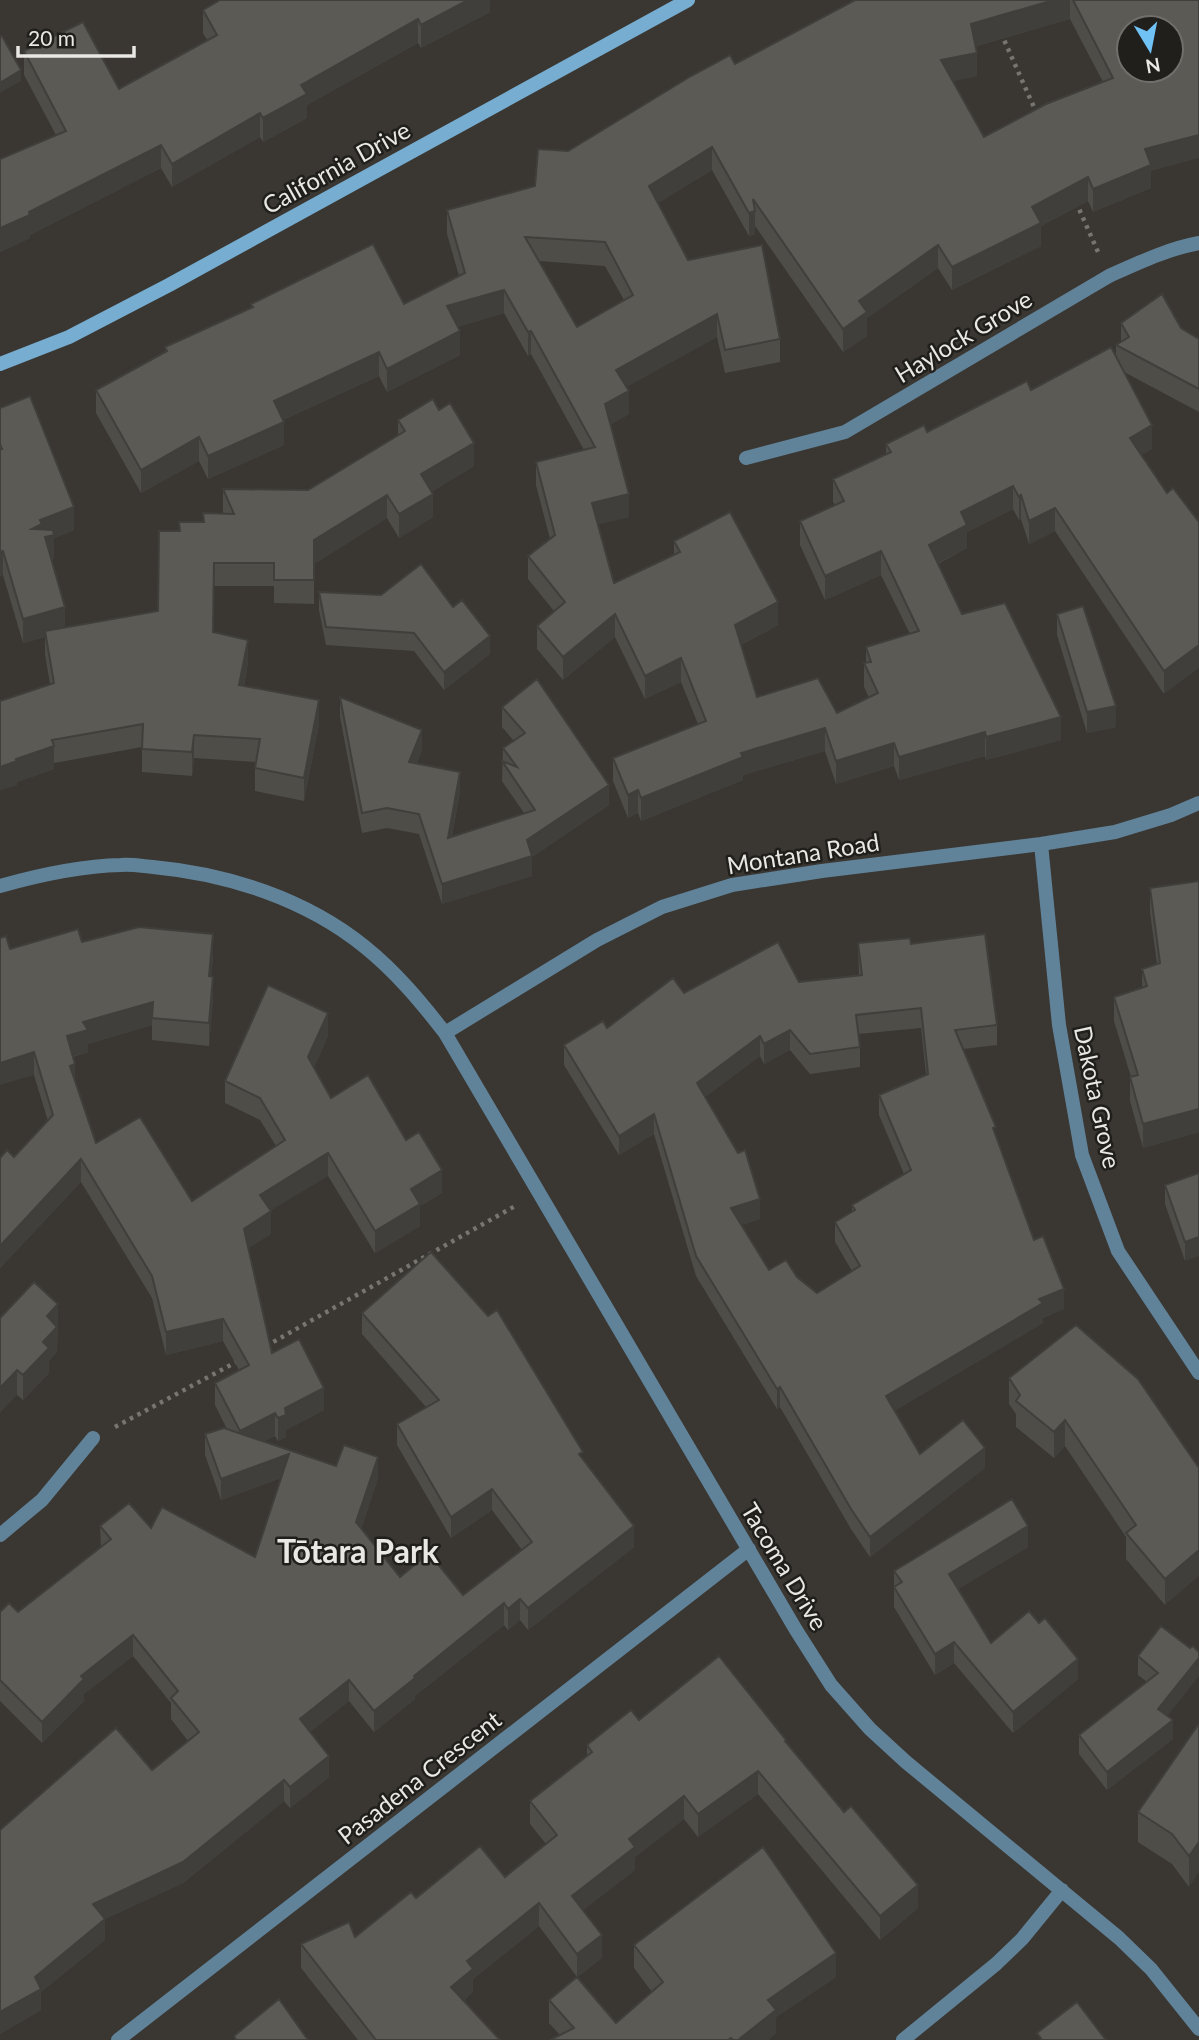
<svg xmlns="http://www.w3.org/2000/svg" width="1199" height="2040" viewBox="0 0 1199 2040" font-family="Lato,sans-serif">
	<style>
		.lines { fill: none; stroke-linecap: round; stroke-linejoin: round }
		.path { stroke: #777570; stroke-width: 4.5; stroke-dasharray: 3.5 5; stroke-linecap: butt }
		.street { stroke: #61839a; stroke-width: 14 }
		.secondary { stroke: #76add1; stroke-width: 14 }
		.wall { fill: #4f4d48; fill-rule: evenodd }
		.shaded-wall { fill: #403f3b }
		.building { fill: #5c5a54; stroke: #403f3b; stroke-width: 2; fill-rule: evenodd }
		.labels { text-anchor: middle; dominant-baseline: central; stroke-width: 5; stroke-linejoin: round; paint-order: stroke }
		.street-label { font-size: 24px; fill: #e9e8e4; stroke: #201f1c }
		.district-label { font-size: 32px; font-weight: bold; fill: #e9e8e4; stroke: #201f1c }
	</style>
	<rect width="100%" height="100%" fill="#3a3732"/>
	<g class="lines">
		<!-- path -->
		<path class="path" d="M1001,33L1037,114
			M1076,202L1098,252
			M266,1346L517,1205
			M115,1427L240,1360"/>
		<!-- street -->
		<path class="street" d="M746,458L845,432L1109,276C1138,263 1167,249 1199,243
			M1041,844L1059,1025L1082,1155L1118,1251L1199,1373
			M0,886C39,875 80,866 121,865C131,864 142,866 153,867C228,874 306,899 365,947C396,972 421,1002 445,1033L796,1630L831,1685L870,1729L906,1762L1119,1938L1151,1969L1199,2029
			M445,1033L597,940L662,907L732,885L822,871L1041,844L1115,832L1171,815L1199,803
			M0,1535L42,1500L93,1438
			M118,2040L749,1549
			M903,2040L996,1964L1022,1939L1062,1890"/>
		<!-- secondary -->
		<path class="secondary" d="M0,364L69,337L169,285L688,0"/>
	</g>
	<!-- wall -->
	<path class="wall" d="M490,0V12L421,48L418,43L307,105V118L263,142L260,137L172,187L161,168L30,235V238L0,252L56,135L24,75V51L119,89L207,40L203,33V10Z
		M855,0H1199L1151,171V188L1093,212L1088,201L1041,226V246L952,290L938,268L867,318V336L843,352L755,226V234L749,236L712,170L658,203L688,260L780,339V362L725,373L717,337L626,387L629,414L611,424L629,517L598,524L614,583L674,555V541L778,625L741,645L757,697L837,713L869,698L864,687V663H866V647L910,634L881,575L825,600L800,545V521L835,505L833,502V479L886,455V444L927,432L1116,357V345L1121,342V323L1181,328L1199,339V412L1124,372L1152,449L1141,455L1167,493L1164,694L1055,531L1029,544L1021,519L1019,520L1013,509L967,532V548L938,564L962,614L1061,740L986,760L985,756L899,780L894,766L836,784L825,751L743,775V780L641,821L638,813L628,818L613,781V758L698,724L681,682L645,699L615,637L563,680L537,649V626L554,611L528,579V556L550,539L536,485V462L584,450L531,354L528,356L504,313L457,327L460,355L387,392L379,376L283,420L284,445L208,479L199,461L141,493L96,413V390L165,352V347L251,308V304H404L459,276L447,234V210L535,186L568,151ZM1070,19L1103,82L984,137L952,81L977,76L976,46ZM539,261L605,266L624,300L577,327Z
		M0,408L74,530L54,538V558L52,559L65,627L158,611L179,531L223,514V489L308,490L398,435V420L439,410L474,466L431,492L433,517L399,538L387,518L314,564V604L274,603V586H214V632L248,663L244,686L319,724L304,801L255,791V768L256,762L194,758L192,776L142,772V747L54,763V769L17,782V785L0,790V701L50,684L45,654V637L23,643L3,575L0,576Z
		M319,592L490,654L444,690L414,651L326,645L319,610Z
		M1057,614L1116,727L1087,733L1057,635Z
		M340,697L422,750L417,763L460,792L452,836L524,813L502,781L503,748L514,741L502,727V707L609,805L532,857V876L442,904L419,834L387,828L362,833L340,717Z
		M1199,881V1132L1143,1148L1130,1101V1077H1131L1114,1021V997L1142,988V969L1157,964L1150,912V888Z
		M82,942L213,956L211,977L213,999L209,1046L152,1040V1025L88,1044V1052L73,1057L75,1079L96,1143L192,1201L276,1146L260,1120L225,1103V1081L328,1036L314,1067L331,1098L406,1140L442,1193L420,1206V1226L375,1253L328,1176L270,1210L271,1234L248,1248L272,1353L324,1410L286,1430V1437L278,1441L275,1436L264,1441L336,1466L378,1478L361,1529L400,1577L463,1595L522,1550L492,1510L451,1538L397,1445V1424L426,1407L362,1334V1313L583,1459L634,1547L528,1630L520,1620L508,1630L504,1625L415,1696V1699L374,1732L349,1701L310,1732L329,1777L290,1808L284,1801L183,1883L105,1919V1940L41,1992V2010L0,2034L152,1770L188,1741L171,1719V1703L133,1656L84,1694V1701L42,1743L0,1701V1612H18L101,1547L100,1526L151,1528L255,1557L281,1478L221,1500L205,1455V1434L227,1429L215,1405V1383L239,1370L223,1341L166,1355L152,1298L81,1182L0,1268V1158L14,1157L48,1121L34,1075L10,949Z
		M858,943L911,944L997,1025V1045L963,1049L1034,1240L1064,1309L1043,1318V1323L894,1411L920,1454L985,1468L870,1557L851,1529L780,1407L777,1409L696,1276L654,1134L619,1155L564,1065V1045L607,1028L684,993L859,975ZM921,1028L926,1075L879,1095V1115L904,1174L852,1205V1212L835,1222V1242L852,1271L817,1293L797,1277L769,1270L741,1225L760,1219L705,1097L760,1056L764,1064L790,1050L810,1074L860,1067V1047L858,1034Z
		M1199,1173L1185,1261L1165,1204V1185Z
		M58,1304L57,1352L49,1361V1373L23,1400L17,1395L0,1318Z
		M1009,1378L1199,1468L1165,1605L1126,1559V1537L1065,1446L1054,1458L1016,1427V1414L1009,1404Z
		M1028,1547L958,1589L991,1643L1078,1679L1013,1733L954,1663L935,1675L894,1607V1571Z
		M1190,1648L1167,1716L1173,1739L1107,1790L1079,1754V1735L1147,1682L1138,1675V1656Z
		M639,1720L786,1743L918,1908L880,1940L758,1794L698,1837L684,1819L635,1857V1870L583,1910L602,1958L577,1977L539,1926L473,1979V1992L463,2001L500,2040H358L301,1968V1944L355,1937L416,1898L505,1877L546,1844L530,1824V1801L587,1755V1745Z
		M1198,1725L1189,1887L1172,1864L1138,1842V1812Z
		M634,1945L836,1977L776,2017V2033L768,2040H550L560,2035L549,2023V2000L616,2023L652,1992L634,1968Z"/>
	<!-- shaded-wall -->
	<path class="shaded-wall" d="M468,0H490V12L421,48V25Z
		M1054,0H1070V19L971,47V24Z
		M418,19V43L307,105V118L263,142V118L301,85Z
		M977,53V76L941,84V60Z
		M21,70V81L0,93V83Z
		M260,113V137L172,187V164Z
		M1199,135V158L1151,171V188L1093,212V189L1145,149Z
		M161,145V168L30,235V238L0,252V228Z
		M712,147V170L649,209V186Z
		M1088,177V201L1041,226V246L952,290V267L1032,207Z
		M755,211V234L749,236V213Z
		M938,245V268L867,318V336L843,352V329L859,301Z
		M504,290V313L447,330V306Z
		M717,314V337L616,393V370Z
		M460,331V355L387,392V369Z
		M531,331V354L528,356V332Z
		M379,352V376L274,424V401Z
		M629,391V414L605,427V404Z
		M284,422V445L208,479V456Z
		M1152,425V449L1130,461V438Z
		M199,437V461L141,493V470Z
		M474,443V466L421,498V474Z
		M1013,486V509L967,532V548L929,568V545L961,512Z
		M433,494V517L399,538V514Z
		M629,494V517L592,526V503Z
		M387,495V518L314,564V604V540Z
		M1021,495V519L1019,520V497Z
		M74,507V530L54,538V558L45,561L32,529L40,520Z
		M1055,508V531L1029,544V521Z
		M3,551V575L0,576V552Z
		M881,551V575L825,600V576Z
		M778,602V625L735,648V625Z
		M65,607V630L45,631V637L23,643V619Z
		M615,614V637L563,680V657Z
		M490,636V654L444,690V672Z
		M248,640V663L239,709V685Z
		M1199,645V668L1164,694V671Z
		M681,658V682L645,699V676Z
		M319,700V724L304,801V778Z
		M1116,706V727L1087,733V712Z
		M1061,717V740L986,760V737Z
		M825,728V751L743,775V780L641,821V798L741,753Z
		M422,730V750L409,782V762Z
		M985,732V756L899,780V757Z
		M194,735V758L192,776V752Z
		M894,743V766L836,784V761Z
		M54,746V769L17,782V785L0,790V767L16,759Z
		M460,772V792L448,858V838Z
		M609,785V805L532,857V876L442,904V884L527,840Z
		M638,790V813L628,818V795Z
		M213,934V956L209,999V976Z
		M213,977V999L209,1046V1023Z
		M153,1002L152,1025L88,1044V1052L67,1058V1036L83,1022Z
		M328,1013V1036L308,1080V1057Z
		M790,1030V1050L764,1064V1044Z
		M760,1036V1056L697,1103V1083Z
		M34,1052V1075L0,1085V1063Z
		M75,1064V1087L70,1066Z
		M1199,1109V1132L1143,1148V1124Z
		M654,1114V1134L619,1155V1136Z
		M328,1153V1176L260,1217V1195Z
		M81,1159V1182L0,1268V1246Z
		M442,1170V1193L420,1206V1226L375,1253V1231L411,1189Z
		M760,1199V1219L731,1228V1208Z
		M271,1211V1234L244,1251V1229Z
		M1199,1237V1256L1185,1261V1242Z
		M1064,1289V1309L1043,1318V1323L886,1416V1396L1039,1299Z
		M58,1304L57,1352L49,1361V1373L23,1400V1375L43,1342L47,1316Z
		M223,1319V1341L166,1355V1332Z
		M17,1370V1395L0,1413V1388Z
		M780,1387V1407L777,1409V1389Z
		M324,1388V1410L286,1430V1437L278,1441V1418L285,1408Z
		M275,1413V1436L240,1454V1431Z
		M1065,1420V1446L1054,1458V1432Z
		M985,1448V1468L870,1557V1537Z
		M289,1454V1475L221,1500V1479Z
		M378,1457V1478L356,1543V1522Z
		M492,1489V1510L451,1538V1517Z
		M634,1526V1547L528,1630V1608Z
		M1028,1526V1547L949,1595V1574Z
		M1199,1550V1576L1165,1605V1579Z
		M520,1599V1620L508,1630V1609Z
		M504,1603V1625L415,1696V1699L374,1732V1711L414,1676Z
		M133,1635V1656L84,1694V1701L42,1743V1722L81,1676Z
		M954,1642V1663L935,1675V1654Z
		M1199,1658V1676L1158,1728V1709Z
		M1078,1659V1679L1013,1733V1712Z
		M349,1680V1701L300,1740V1719Z
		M1173,1720V1739L1107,1790V1772Z
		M329,1756V1777L290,1808V1787Z
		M758,1771V1794L698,1837V1814Z
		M284,1780V1801L183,1883L105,1919V1940L41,1992V2010L0,2034V2013L35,1977L93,1904Z
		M684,1796V1819L635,1857V1870L572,1919V1896L629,1839Z
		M1199,1842V1872L1189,1887V1856Z
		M918,1885V1908L880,1940V1916Z
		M539,1903V1926L473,1979V1992L451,2011V1987L467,1961Z
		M602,1935V1958L577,1977V1954Z
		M836,1953V1977L776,2017V2033L768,2040H738L768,2000Z"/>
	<!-- building -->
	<path class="building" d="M220,0H468L421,25L418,19L301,85L307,94L263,118L260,113L172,164L161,145L29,212L30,215L0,228V159L66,131L24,51L83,22L119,89L217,35L203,10Z
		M855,0H1054L971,24L977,53L941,60L984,137L1046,104L1113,78L1073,0H1199V135L1145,149L1151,165L1093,189L1088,177L1032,207L1041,223L952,267L938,245L859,301L867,312L843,329L753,199L755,211L749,213L712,147L649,186L688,260L762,245L780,339L725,350L717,314L616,370L629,391L605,404L629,494L592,503L614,583L680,552L674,541L730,512L778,602L735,625L757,697L818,678L837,713L878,693L864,663L871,662L866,647L919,631L881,551L825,576L800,521L844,501L833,479L891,452L886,444L924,425L927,432L1027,381L1031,390L1111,347L1152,425L1130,438L1167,493L1173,488L1199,522V645L1164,671L1055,508L1029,521L1021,495L1019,497L1013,486L961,512L967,525L929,545L962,614L1005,603L1061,717L986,737L985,732L899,757L894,743L836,761L825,728L741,753L743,757L641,798L638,790L628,795L613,758L706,721L681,658L645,676L615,614L563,657L537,626L565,602L528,556L555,535L536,462L595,447L531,331L528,332L504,290L447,306L460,331L387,369L379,352L274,401L284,422L208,456L199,437L141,470L96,390L167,351L165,347L253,307L251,304L373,244L404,304L465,273L447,210L535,186L538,149L568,151L691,76L730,55L735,64ZM1129,28H1171V70H1129ZM525,237L605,242L633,295L577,327Z
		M2,36L21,70L0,83V37Z
		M1162,294L1181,328L1199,339V389L1116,345L1129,337L1121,323Z
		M30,396L74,507L40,520L42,524L32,529L53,530L54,535L45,537L65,607L23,619L3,551L0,552V449H2L0,444V408Z
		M433,399L439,410L450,403L474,443L421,474L433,494L399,514L387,495L314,540V580H274V563H214L213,632L248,640L239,685L319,700L304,778L255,768L260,739L194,735L192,752L142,749L143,724L52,740L54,746L16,759L17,761L0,767V701L54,683L45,631L158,611L159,531H180L179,522H204L203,513L234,514L223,489L308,490L405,431L398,420Z
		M421,564L453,607L462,600L490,636L444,672L414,633L326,627L319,592L381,595Z
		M1083,606L1116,706L1087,712L1057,614Z
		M537,679L609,785L527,840L532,856L442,884L419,814L387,808L362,813L340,697L422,730L409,762L460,772L448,838L535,810L502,761L517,767L503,748L525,733L502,707Z
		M1199,881V1109L1143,1124L1130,1077L1138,1075L1114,997L1147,986L1142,969L1160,963L1150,888Z
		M139,927L213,934L209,976L213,977L209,1023L152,1018L153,1002L83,1022L88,1030L67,1036L75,1064L70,1066L96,1143L140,1117L192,1201L285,1140L260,1098L225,1081L268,985L328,1013L308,1057L331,1098L368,1075L406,1140L419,1132L442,1170L411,1189L420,1204L375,1231L328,1153L260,1195L271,1211L244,1229L272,1353L299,1339L324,1388L285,1408L286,1415L278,1418L275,1413L240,1431L215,1383L249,1365L223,1319L166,1332L152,1276L81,1159L0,1246V1158L7,1150L14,1157L53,1115L34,1052L0,1063V938L6,936L10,949L78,929L82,942Z
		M985,934L997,1025L955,1030L996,1127L993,1128L1034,1240L1043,1236L1064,1289L1039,1299L1043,1303L886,1396L920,1454L963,1420L985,1448L870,1537L851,1509L780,1387L777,1389L696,1256L654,1114L619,1136L564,1045L603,1021L607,1028L673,978L684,993L778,942L799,982L862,975L858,943L910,938L911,944ZM921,1008L928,1074L879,1095L911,1170L852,1205L855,1210L835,1222L860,1266L817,1293L797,1277L786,1260L769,1270L731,1208L760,1199L745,1150L738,1153L697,1083L760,1036L764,1044L790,1030L810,1054L860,1047L856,1015Z
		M1199,1173V1237L1185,1242L1165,1185Z
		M431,1252L488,1316L497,1310L583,1452L579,1454L634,1526L528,1608L520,1599L508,1609L504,1603L414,1676L415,1678L374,1711L349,1680L300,1719L329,1756L290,1787L284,1780L183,1862L93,1904L105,1919L35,1977L41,1989L0,2012V1830L116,1728L152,1770L199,1732L171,1698L178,1691L133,1635L81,1676L84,1679L42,1722L0,1680V1612L9,1603L18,1612L111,1539L100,1526L129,1503L151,1528L162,1507L255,1557L289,1454L221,1479L205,1434L224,1428L336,1466L344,1445L378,1457L356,1522L400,1577L429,1553L463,1595L532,1542L492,1489L451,1517L397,1424L439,1400L362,1313Z
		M34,1282L58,1304L47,1316L57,1327L43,1342L49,1348L23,1375L17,1370L0,1388V1318Z
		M1076,1325L1138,1379L1199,1468V1550L1165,1579L1126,1533L1136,1525L1065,1420L1054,1432L1016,1401L1020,1395L1009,1378Z
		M1012,1499L1028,1526L949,1574L991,1643L1029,1611L1039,1623L1045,1618L1078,1659L1013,1712L954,1642L935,1654L894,1587L902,1582L894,1571Z
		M1161,1626L1190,1648L1193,1646L1199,1652V1658L1158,1709L1173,1720L1107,1772L1079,1735L1158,1673L1138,1656Z
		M719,1656L786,1740L785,1741L844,1812L851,1806L918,1885L880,1916L758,1771L698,1814L684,1796L629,1839L635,1847L572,1896L602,1935L577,1954L539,1903L467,1961L473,1969L451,1987L500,2040H376L301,1944L349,1922L355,1937L411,1892L416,1898L480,1846L505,1877L557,1835L530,1801L592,1752L587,1745L631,1710L639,1720Z
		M1198,1725L1199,1726V1842L1189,1856L1172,1834L1138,1812Z
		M763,1847L836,1953L768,2000L776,2010L738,2040H733L731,2038L728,2040H550L574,2028L549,2000L577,1977L616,2023L663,1982L634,1945Z
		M279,1999L308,2040H236L234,2036Z
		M1077,2002L1106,2040H1042L1037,2033Z"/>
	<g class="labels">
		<!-- street labels -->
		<g class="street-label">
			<text transform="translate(336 167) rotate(-29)">California Drive</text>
			<text transform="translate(963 336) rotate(-31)">Haylock Grove</text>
			<text transform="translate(803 853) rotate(-9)">Montana Road</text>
			<text transform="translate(1098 1097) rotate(78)">Dakota Grove</text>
			<text transform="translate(785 1566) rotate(59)">Tacoma Drive</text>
			<text transform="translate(419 1777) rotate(-38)">Pasadena Crescent</text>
		</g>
		<!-- district labels -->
		<g class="district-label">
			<text x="358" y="1550">Tōtara Park</text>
		</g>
	</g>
	<!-- north arrow -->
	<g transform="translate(1150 49) rotate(170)"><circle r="33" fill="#201f1c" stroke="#706f6c" stroke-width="2"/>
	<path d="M0-5L12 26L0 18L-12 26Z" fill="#70c1f4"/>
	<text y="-10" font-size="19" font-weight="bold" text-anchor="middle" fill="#e9e8e4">N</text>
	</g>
	<!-- scale -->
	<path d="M18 46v10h116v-10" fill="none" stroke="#e9e8e4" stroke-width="3.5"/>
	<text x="28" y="46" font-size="21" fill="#e9e8e4" stroke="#201f1c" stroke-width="5" paint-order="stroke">20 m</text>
</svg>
